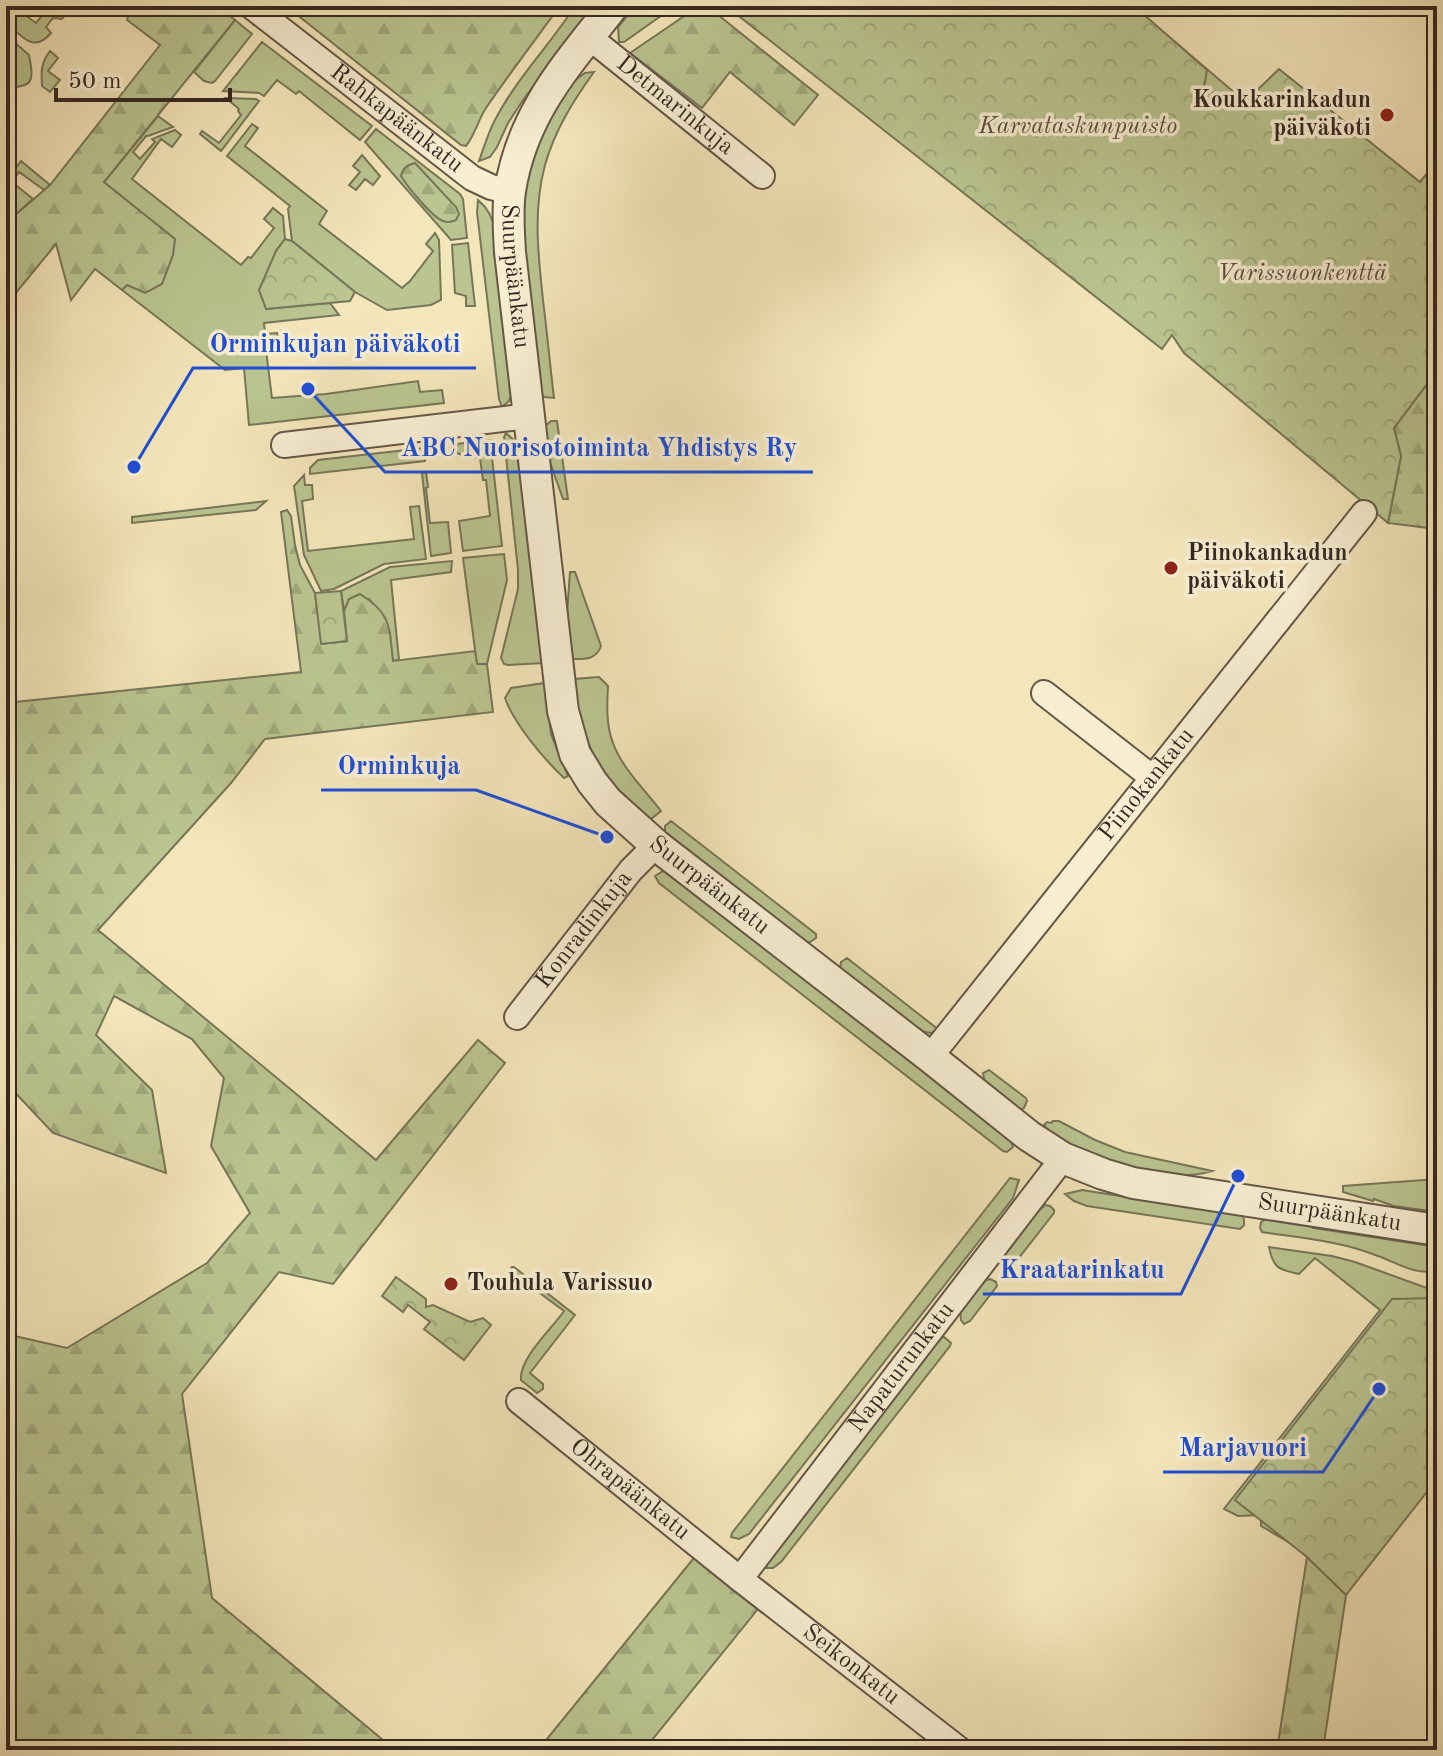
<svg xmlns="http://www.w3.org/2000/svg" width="1443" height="1756" viewBox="0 0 1443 1756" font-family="'Old Standard TT',serif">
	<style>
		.grass { fill: #bac591; stroke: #777659; stroke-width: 2 }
		.forest { fill: url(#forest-firs); stroke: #777659; stroke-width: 2 }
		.park { fill: url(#park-crowns); stroke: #777659; stroke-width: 2 }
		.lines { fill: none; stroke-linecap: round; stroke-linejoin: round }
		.minor-casing { stroke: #645748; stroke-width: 28 }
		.tertiary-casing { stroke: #645748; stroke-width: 34 }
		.minor { stroke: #f8efd3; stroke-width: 24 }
		.tertiary { stroke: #f8efd3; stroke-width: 30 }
		.poi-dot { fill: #8f2418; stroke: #f8efd3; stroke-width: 3 }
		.labels { text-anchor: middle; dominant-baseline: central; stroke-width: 7; stroke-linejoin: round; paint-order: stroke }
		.poi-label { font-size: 24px; font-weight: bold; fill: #342721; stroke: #f8efd3; text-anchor: start }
		.street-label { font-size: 24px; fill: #342721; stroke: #f8efd3 }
		.park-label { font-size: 24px; font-style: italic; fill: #564e3d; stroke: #f8efd3 }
		.leader { fill: none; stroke: #1d4ed8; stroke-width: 3 }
		.callout-dot { fill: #1d4ed8; stroke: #f8efd3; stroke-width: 3 }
		.callout-label { font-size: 26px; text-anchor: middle; font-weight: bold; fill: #1d4ed8; stroke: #f8efd3; stroke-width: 7; stroke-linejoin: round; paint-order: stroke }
	</style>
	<defs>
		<pattern id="forest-firs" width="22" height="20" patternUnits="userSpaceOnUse" patternTransform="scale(2)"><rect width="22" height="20" fill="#bac591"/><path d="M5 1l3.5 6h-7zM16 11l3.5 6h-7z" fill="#a0a97d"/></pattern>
		<pattern id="park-crowns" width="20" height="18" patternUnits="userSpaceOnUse" patternTransform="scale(2)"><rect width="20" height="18" fill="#bac591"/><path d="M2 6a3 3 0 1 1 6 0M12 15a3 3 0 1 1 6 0" fill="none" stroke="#a0a97d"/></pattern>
	</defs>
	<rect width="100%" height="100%" fill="#f4e6bb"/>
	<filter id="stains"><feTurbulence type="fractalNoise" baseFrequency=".0025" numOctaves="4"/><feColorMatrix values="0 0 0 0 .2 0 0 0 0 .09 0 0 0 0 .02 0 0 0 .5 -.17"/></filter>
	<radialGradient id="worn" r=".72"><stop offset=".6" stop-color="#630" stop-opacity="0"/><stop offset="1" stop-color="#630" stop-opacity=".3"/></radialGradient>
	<!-- grass -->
	<path class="grass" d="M6,6H13L36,23L50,6H72L62,19L53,18L46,27L51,33C33,54 23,36 6,23Z
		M575,6H594L523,100L508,123L497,147L490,157L479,161C484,147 488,133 495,120C516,79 550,45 575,6Z
		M635,6H675L624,42H619L618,27Z
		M235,20L252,34L215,81L212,83L204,81L194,72Z
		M6,35L29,55C34,82 34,86 6,88Z
		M1174,41L1242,99L1218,96L1204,88Z
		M262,42L372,126L360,140L299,91L296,94L277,80L264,96L259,93L223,91Z
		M50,51L58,58L48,71L60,80L50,92L42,86C41,70 41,63 50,51Z
		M594,72C573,101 555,130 545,165C533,209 538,254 543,300C547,332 550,365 554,398L544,397L541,393L522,224L528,174L545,125L571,83L585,73Z
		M226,98L256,99L259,101L221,151L200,134L202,131L219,143L241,115L238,111L239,109Z
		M158,116L173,127L148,136H146L133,152L140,159L155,142L152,139L175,130L181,135L172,147L161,139L132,179L241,265L248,257L251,258L274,228L264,219L273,208L283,216L285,239L276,251L266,309L330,303L339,315L264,323L265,334L277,333L279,348L266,350L272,398L326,394L418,381L420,392L442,390L444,403L249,425L244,368L225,370L122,290L127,285L104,182Z
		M252,124L258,128L245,146L327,211L319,224L402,288L410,281L433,251L426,244L435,233L439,240L441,300L431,305L387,310L355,292L292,241L288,209L290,206L227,156Z
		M376,129L460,194L463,199L467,238L451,240L365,142Z
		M362,155L380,176L373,185L365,179L356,190L349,185L360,172L353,166Z
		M21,161L50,185L44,190L19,172L12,182L33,199L6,223V168L12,173Z
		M478,200C488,208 493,218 495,231L512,393L509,401L502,407L499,399L477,212Z
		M468,243L475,306H466V296L455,293L452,245Z
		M551,421H557L568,499H563L546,451L544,427Z
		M506,433L516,442L518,450L543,663L508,665L504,664L501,658L518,589V570L504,437Z
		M490,440L502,546L463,551L459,521L490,516L486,480H483L480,458L467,457L457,453V444Z
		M441,446V452L425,454V461L310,474V468L318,460Z
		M426,472L428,487L426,488L430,523L448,522L451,553L431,556L422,473Z
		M304,475L305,485H312L313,499L302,501L308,551L414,539L410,507L419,506L426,559L384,564L334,589L321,591L304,555L294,486Z
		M266,501L256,510L132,523V517Z
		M504,554L507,580L487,664L477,665L463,558Z
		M452,561L451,572L391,580L399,660L393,661L375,606L369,599H349L344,611L341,591L390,567Z
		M570,572H575L601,646C596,660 585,659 572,659L567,614Z
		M599,677L608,686C607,705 606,725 613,743C622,768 645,790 661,811L651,819H647C599,772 581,748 574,679Z
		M545,683L551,734L568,776L564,778C544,759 514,724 505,698L511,688Z
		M671,821L816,934V938L810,942L805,943L667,835L665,833V826Z
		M663,871L670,872L999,1130L1011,1142L1013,1147L1007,1152L1003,1151L659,883L655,876Z
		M847,958L939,1030L931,1033L920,1031L840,969L841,962Z
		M989,1070L1026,1098L1027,1101L1024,1108L1020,1110L985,1083L983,1073Z
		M1053,1121H1059L1095,1140L1125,1152L1212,1171C1159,1187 1094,1159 1049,1132L1044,1125L1047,1122L1051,1123Z
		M1010,1178L1019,1180L1013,1198L749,1534L739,1539L731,1537L732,1533Z
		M1437,1179V1212L1394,1206L1374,1199L1373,1201L1343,1192V1186Z
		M1082,1190L1241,1215L1244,1219V1225L1240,1229L1087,1206L1074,1201L1065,1194Z
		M1045,1205L1050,1206L1054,1210V1213L1015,1263L1010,1264L1006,1260L1005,1254L1036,1213Z
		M1267,1218L1313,1224V1228L1437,1247V1270C1419,1277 1395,1262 1378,1256C1341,1241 1302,1238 1262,1232L1260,1228L1261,1222Z
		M1269,1247L1332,1256L1355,1262L1427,1288L1434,1298L1316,1558L1261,1526V1515L1238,1516L1224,1509L1380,1310L1315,1258L1299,1274C1279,1270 1273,1268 1269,1247Z
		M512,1267H514L575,1315L530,1373L543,1384V1389L537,1393L521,1380C519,1358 552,1329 564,1311L510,1271Z
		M990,1279L996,1282L997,1286L970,1321L964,1324L961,1320L960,1310L984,1281Z
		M944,1337L951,1343L950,1346L781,1562L773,1568H766L769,1556L939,1338Z"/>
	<!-- forest -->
	<path class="forest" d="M125,6H217L235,20L104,182L175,239L173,255L162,284L145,293L127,285L122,290L95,269L71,300L56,244L6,305V223L50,185L160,45L127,20L130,11Z
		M286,6H560C535,40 510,73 486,108C478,120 475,135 466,146L461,145Z
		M699,6H707L818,95L794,125L730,72L702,108L630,53Z
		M415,163L456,207L459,214L456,220C450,222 448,223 443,221C432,217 407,186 401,176C403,168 407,165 415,163Z
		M1437,371V529L1388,523L1401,456L1394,428Z
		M287,510L291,516L295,545L300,565L315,593L322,644L347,641L344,611L349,599L360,594C392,614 389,627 393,661L475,651L477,664H487L493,712L265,739L231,783L98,930L376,1160L478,1040L505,1063L333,1284L279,1272L182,1394L212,1598L395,1750H6V1334L67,1348L207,1263L250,1213L211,1146L224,1078L192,1039L114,996L96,1035L152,1090L166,1173L53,1133L6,1083V703L301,672L281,512Z
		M702,1548L766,1599L644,1750H538Z
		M1307,1557L1346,1595L1323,1750H1277Z"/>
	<!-- park -->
	<path class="park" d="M726,6H1134L1207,70L1204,88C1217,97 1232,99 1248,99L1279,69L1420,182L1437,161V371L1394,428L1401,456L1388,523L1184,353L1172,335L1162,349Z
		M285,239L292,241L355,292L350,301L266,309L259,290L276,251Z
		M341,591L347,641L321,644L315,593Z
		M396,1277L426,1299V1307L433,1305L470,1322L483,1318L491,1325L464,1360L424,1329L430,1322L408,1305L403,1312L382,1296Z
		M1437,1298V1479L1346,1595L1307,1557L1235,1500L1392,1299Z"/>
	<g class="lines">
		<defs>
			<g id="minor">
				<path id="s1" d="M251,6L472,178L491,187L510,192"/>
				<path id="s2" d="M589,37L762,176"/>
				<path d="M284,445L529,416"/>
				<path d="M1044,693L1153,778"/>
				<path id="s3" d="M517,1017L631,870L656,845"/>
				<path id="s4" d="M930,1057L1364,513"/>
				<path id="s5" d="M519,1401L740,1579L960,1750"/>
				<path id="s6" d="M740,1579L1063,1158"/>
			</g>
			<g id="tertiary">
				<path id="s7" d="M613,6C567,65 522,113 510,191C507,211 509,232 510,252L563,711L575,754L592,782L608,802L656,845L930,1057L1029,1136L1063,1158L1103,1174L1133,1183L1437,1230"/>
			</g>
		</defs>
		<!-- minor casing -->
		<use href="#minor" class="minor-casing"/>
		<!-- tertiary casing -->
		<use href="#tertiary" class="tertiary-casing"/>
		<!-- minor -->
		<use href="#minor" class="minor"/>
		<!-- tertiary -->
		<use href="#tertiary" class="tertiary"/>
	</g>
	<!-- markers -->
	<g class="poi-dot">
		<circle cx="1387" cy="115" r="8"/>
		<circle cx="1171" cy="568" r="8"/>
		<circle cx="451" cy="1284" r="8"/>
	</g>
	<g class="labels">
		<!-- poi labels -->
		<g class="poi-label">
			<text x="1371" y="101" text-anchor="end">Koukkarinkadun<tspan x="1371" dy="28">päiväkoti</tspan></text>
			<text x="1187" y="554">Piinokankadun<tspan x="1187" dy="28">päiväkoti</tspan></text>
			<text x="467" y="1284">Touhula Varissuo</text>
		</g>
		<!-- street labels -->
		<g class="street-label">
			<text stroke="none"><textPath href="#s2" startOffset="110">Detmarinkuja</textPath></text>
			<text stroke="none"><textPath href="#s1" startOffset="184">Rahkapäänkatu</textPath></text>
			<text stroke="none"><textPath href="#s7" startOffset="300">Suurpäänkatu</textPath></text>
			<text stroke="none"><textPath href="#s4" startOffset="348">Piinokankatu</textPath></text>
			<text stroke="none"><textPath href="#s7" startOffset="972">Suurpäänkatu</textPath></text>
			<text stroke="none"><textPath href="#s3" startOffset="110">Konradinkuja</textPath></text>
			<text stroke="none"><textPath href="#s7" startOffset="1692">Suurpäänkatu</textPath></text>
			<text stroke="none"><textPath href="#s6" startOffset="266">Napaturunkatu</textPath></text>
			<text stroke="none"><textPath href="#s5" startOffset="142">Ohrapäänkatu</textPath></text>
			<text stroke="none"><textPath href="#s5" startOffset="424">Seikonkatu</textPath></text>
		</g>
		<!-- park labels -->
		<g class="park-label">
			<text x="1078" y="127">Karvataskunpuisto</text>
			<text x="1302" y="274">Varissuonkenttä</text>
		</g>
	</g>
	<!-- callouts -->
	<path class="leader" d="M134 467L193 368H476M308 389L385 472H813M607 837L476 790H321M1238 1176L1181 1294H983M1379 1389L1323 1472H1163"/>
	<g class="callout-dot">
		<circle cx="134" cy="467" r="8"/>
		<circle cx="308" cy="389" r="8"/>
		<circle cx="607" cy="837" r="8"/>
		<circle cx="1238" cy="1176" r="8"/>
		<circle cx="1379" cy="1389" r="8"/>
	</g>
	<g class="callout-label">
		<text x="335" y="352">Orminkujan päiväkoti</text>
		<text x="599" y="456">ABC Nuorisotoiminta Yhdistys Ry</text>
		<text x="399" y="774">Orminkuja</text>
		<text x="1082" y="1278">Kraatarinkatu</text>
		<text x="1243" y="1456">Marjavuori</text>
	</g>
	<!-- margin -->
	<rect width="1443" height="1756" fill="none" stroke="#f4e6bb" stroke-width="32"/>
	<rect x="8" y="8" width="1427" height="1740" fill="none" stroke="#342721" stroke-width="4"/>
	<rect x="16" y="16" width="1411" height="1724" fill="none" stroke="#342721" stroke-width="2"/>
	<!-- scale -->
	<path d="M56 88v12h174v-12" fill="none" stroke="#342721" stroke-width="4"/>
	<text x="68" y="88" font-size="24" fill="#342721" stroke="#f8efd3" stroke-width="6" paint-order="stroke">50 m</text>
	<rect width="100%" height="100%" filter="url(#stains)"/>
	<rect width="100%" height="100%" fill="url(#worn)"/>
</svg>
